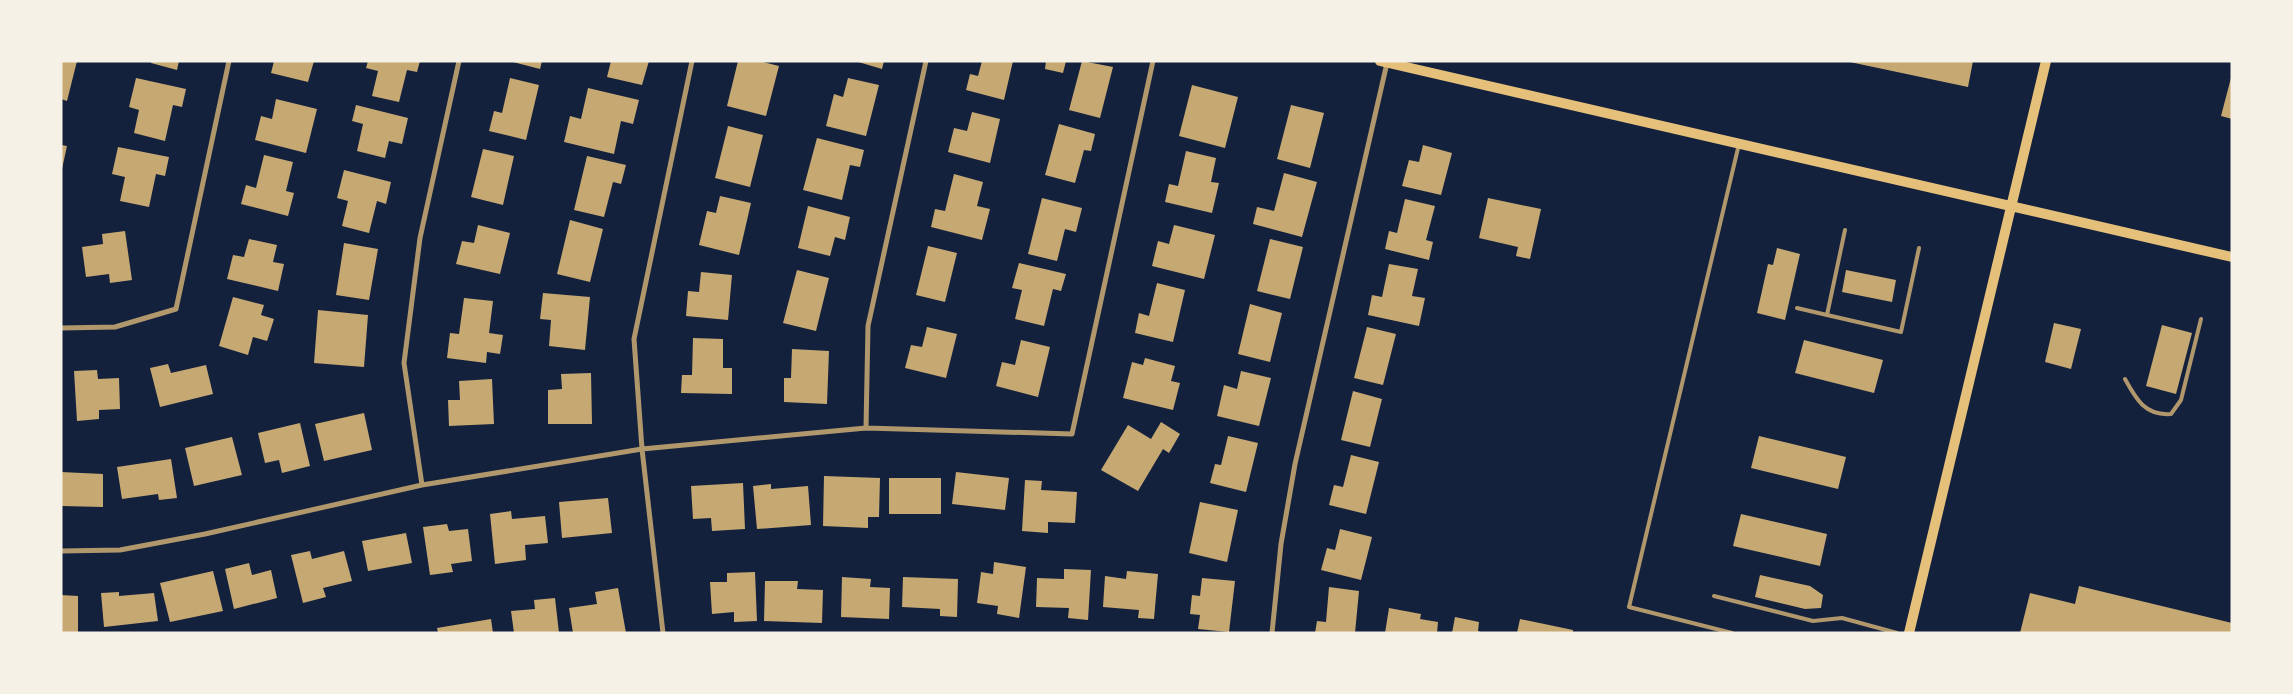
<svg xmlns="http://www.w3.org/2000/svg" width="2293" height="694" viewBox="0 0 2293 694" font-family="Literata,serif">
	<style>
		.building { fill: #c6a872 }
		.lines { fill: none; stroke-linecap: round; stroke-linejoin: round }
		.service { stroke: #b1986c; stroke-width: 4 }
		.minor { stroke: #b1986c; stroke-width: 5 }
		.secondary { stroke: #e5c07b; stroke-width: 10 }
	</style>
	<rect width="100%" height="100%" fill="#14213d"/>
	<!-- building -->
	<path class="building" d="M61,61H77L67,101L61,99Z
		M151,61H179L177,70L151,63Z
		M274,61H314L308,82L271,73Z
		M368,61H420L417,72L407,70L399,102L372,96L378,71L366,68Z
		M509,61H542L540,69Z
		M611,61H649L642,85L607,77Z
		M738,61H759L779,66L766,116L727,106Z
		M855,61H884L882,69Z
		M982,61H1013L1004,100L966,90L970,74L978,76Z
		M1046,61H1066L1063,73L1045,69Z
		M1082,61L1113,67L1100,118L1069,110Z
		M1845,61H1973L1968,87Z
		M2232,74V119L2221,116Z
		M136,78L186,89L182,107L173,105L165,141L134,133L139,110L129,107Z
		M510,78L539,85L526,140L489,131L494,111L502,113Z
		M848,78L879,85L866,136L826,126L834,94L843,97Z
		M1192,85L1238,97L1225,148L1179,136Z
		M588,88L639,100L633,124L621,121L614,154L564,142L570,116L581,119Z
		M276,99L317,109L306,153L255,140L261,116L272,119Z
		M356,105L408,118L402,144L389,141L385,158L357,151L363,124L352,121Z
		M1291,105L1324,113L1310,168L1277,159Z
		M972,112L1000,119L990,163L948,152L954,128L967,131Z
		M1059,124L1095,134L1091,151L1084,150L1075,183L1045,175Z
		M728,126L763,135L750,187L715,178Z
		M817,138L864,150L860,167L850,165L842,200L803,190Z
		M61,145L67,146L62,169L61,168Z
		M1423,145L1452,153L1441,195L1402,186L1409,160L1419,162Z
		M118,147L169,157L165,176L156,174L149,207L120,201L125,177L112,174Z
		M483,149L514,156L503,205L471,197Z
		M1186,151L1216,158L1211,182L1219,183L1212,213L1165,202L1169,184L1178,186Z
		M264,155L293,162L286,191L294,193L288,216L241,204L246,185L256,188Z
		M587,156L626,165L621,184L613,182L604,217L574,210Z
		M344,170L391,182L386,204L377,201L369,233L342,226L348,201L337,198Z
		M1284,173L1317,182L1302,237L1253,224L1257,207L1274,211Z
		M954,174L983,182L977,206L990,209L982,240L931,227L935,209L945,211Z
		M720,196L751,203L739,255L699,245L707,211L716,213Z
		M1042,198L1082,208L1076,232L1065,229L1057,261L1028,254Z
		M1488,198L1541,209L1530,259L1516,256L1518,247L1479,238Z
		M1405,199L1435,206L1426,240L1433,242L1429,260L1385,249L1389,231L1397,233Z
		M808,206L850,217L845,240L835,237L830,256L798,248Z
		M570,220L603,229L590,282L557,274Z
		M478,225L510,233L500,274L456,264L462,241L474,243Z
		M1174,225L1215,235L1204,279L1152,266L1158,241L1169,244Z
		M125,231L132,280L110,283L109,274L86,277L82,247L103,244L102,234Z
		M249,239L277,245L273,262L284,264L278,291L227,279L233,255L244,257Z
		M1270,239L1303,247L1290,299L1257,291Z
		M344,243L378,249L369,300L336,295Z
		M928,246L957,253L945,302L916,295Z
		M1777,248L1800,254L1785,320L1757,313L1768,264L1773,265Z
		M1019,263L1066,274L1061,291L1053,289L1044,326L1015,319L1022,290L1012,288Z
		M1389,264L1418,269L1412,296L1425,298L1419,326L1368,315L1372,295L1382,297Z
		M797,270L829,278L816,331L783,323Z
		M1846,270L1896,280L1892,302L1842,292Z
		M701,272L732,275L728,320L686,316L688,291L699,292Z
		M1157,283L1185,290L1173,342L1135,333L1139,313L1149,316Z
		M543,293L590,297L585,350L549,346L551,320L540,319Z
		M233,297L264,305L261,315L274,319L267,341L253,337L248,355L219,346Z
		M464,298L493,301L489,333L503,335L500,354L487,352L486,363L447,358L450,333L459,334Z
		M1250,304L1282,313L1270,362L1238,354Z
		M318,310L368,315L364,367L314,363Z
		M2054,323L2081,329L2071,369L2045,362Z
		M2162,325L2192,333L2176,394L2146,386Z
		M927,327L957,334L946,378L905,368L911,345L922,347Z
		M1367,327L1396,334L1383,385L1354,378Z
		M693,338L723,339V368H732V394L681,393L682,375H692Z
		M1021,340L1050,347L1038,397L996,386L1002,362L1015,365Z
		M1804,340L1883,360L1874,393L1795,373Z
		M792,349L829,351L827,404L784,402V378H791Z
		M1145,358L1175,366L1171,381L1180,383L1173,410L1123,398L1132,362L1143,365Z
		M168,364L171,373L206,365L213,394L160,407L150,368Z
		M97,370L98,379L119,378L120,409L99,410V419L77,421L74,371Z
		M1241,371L1271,378L1259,426L1217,416L1224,385L1237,389Z
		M591,373L592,424H548V390L562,389L561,374Z
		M492,379L494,424L449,426L448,400H460L459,381Z
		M1353,391L1382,399L1370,447L1341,440Z
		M364,413L372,450L324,461L315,424Z
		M1161,422L1180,434L1169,453L1163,449L1138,491L1101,470L1128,425L1151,439Z
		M300,423L310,466L282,473L279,460L265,463L258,433Z
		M1228,436L1258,443L1246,492L1210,483L1215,464L1221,465Z
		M1759,436L1846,457L1838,489L1751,468Z
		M232,437L242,475L194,486L185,448Z
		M1351,455L1379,462L1366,514L1329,505L1334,485L1343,487Z
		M171,459L177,498L159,500L158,494L122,499L117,467Z
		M61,472L103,474V507L61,506Z
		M956,472L1009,478L1005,510L952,504Z
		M824,476L880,478L879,517H868V528L823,526Z
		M889,478H941V514H889Z
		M1025,480L1042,481L1041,490L1077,492L1075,523L1048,522V533L1022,531Z
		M743,483L745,529L712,531L711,518L693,519L691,486Z
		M771,484V489L808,486L811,525L757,529L753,486Z
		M608,498L612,533L562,538L559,502Z
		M1200,502L1238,510L1227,562L1189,553Z
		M511,511L512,519L545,516L548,543L525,545L526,560L495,564L490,514Z
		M1741,514L1827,534L1820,566L1733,546Z
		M447,524L449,531L468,529L472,561L451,564L453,572L430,575L423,527Z
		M1340,529L1372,537L1361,580L1321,570L1327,548L1335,550Z
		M406,533L412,563L368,571L362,541Z
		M310,551L312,559L344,551L352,581L323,588L326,597L303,603L291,555Z
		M994,562L1026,567L1019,618L997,614L998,606L977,603L981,572L993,574Z
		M249,563L252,575L271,570L277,598L234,609L225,569Z
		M1064,569L1091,570L1088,620L1068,618L1069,608L1036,607L1037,578L1064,579Z
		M213,571L223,611L170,622L160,583Z
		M1127,571L1158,574L1154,619L1138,618L1139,610L1103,607L1105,576L1126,579Z
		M755,572L757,621L734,622V612L712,614L710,582H727V573Z
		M1760,575L1810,586L1823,595L1821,608L1805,609L1755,597Z
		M842,577L871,579L870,587L890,588L889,619L841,617Z
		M903,577L958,579L957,617L940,616V609L902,607Z
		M1202,578L1235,581L1229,632L1198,629L1200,615L1190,614L1192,595L1200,596Z
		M765,581H798L797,589L823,590L822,623L764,621Z
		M2079,586L2232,623V633H2020L2030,593L2075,604Z
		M1329,587L1359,591L1355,633H1315L1317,621L1326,622Z
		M618,588L626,633H573L569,608L597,604L595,592Z
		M119,592V596L154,593L158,621L104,627L101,593Z
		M61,595L78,596V633L61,632Z
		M555,598L559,633H514L511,611L535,609L534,600Z
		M1389,608L1421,614L1420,619L1438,622L1437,633H1385Z
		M1455,617L1479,622L1478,631L1483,633H1452Z
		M491,619L493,633H438L437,628Z
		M1520,619L1573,630V633H1517Z"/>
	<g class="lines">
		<!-- service -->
		<path class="service" d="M1845,230L1827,315L1901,332L1919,248
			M1797,308L1827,315
			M2125,379C2136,399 2145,416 2171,414L2181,400L2201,319
			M1714,596L1813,621L1842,618L1897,633
			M1732,633L1629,607L1739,144"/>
		<!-- minor -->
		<path class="minor" d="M61,328L115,327L176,309L229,61
			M866,428L868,326L926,61
			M422,485L404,363L420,238L459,61
			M61,551L120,550L205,534L422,485L642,449L866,428L1072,434L1153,61
			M663,633L642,449L634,339L692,61
			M1272,633L1281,544L1295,464L1387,63"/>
		<!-- secondary -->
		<path class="secondary" d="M1380,61L2232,257
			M1909,633L2046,61"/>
	</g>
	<!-- border -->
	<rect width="2293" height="694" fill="none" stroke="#f6f1e7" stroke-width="125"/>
</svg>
